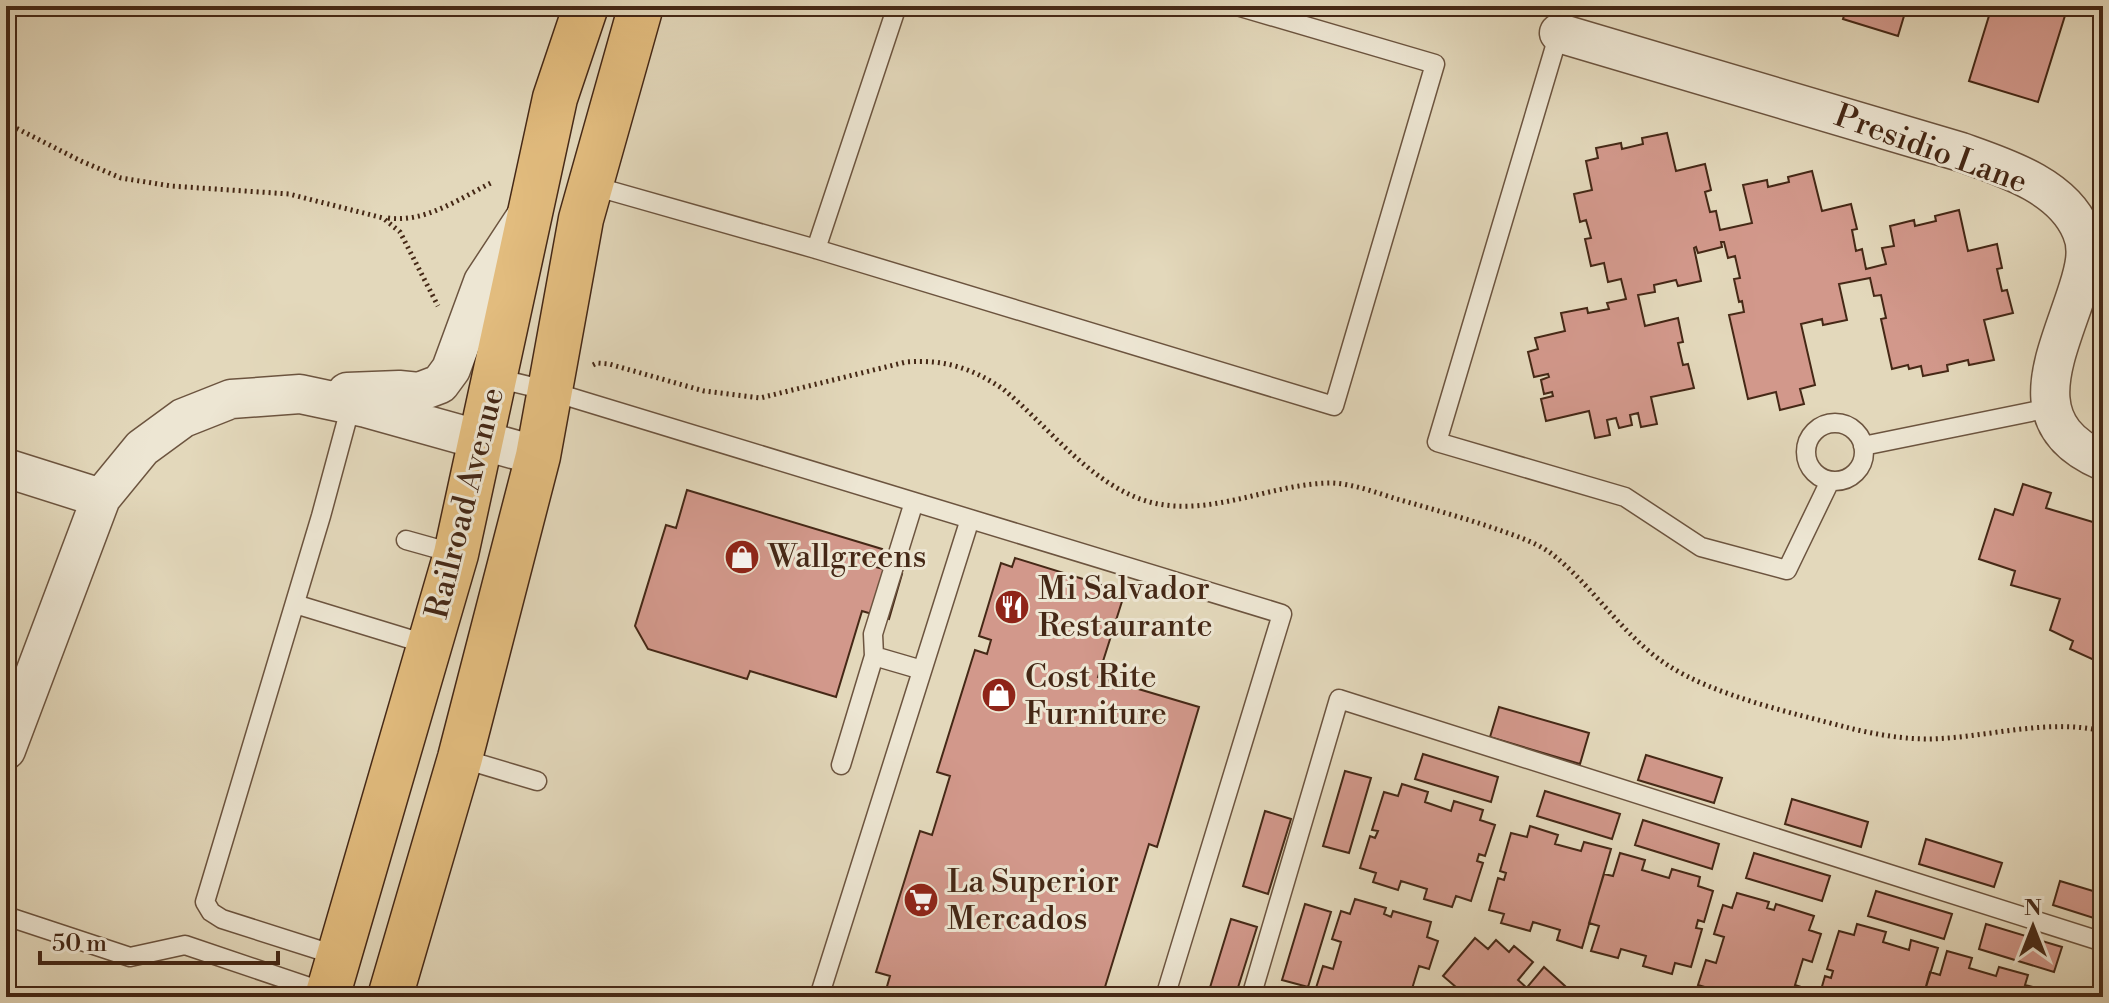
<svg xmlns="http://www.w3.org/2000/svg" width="2109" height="1003" viewBox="0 0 2109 1003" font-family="'Libre Bodoni',serif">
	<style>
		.building { fill: #d2988b; stroke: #452816; stroke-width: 2 }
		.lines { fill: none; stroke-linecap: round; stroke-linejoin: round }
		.service-casing { stroke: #6c543f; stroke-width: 21 }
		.minor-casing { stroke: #6c543f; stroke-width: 41 }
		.trunk-casing { stroke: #452816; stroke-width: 47 }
		.path { stroke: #452816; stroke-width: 5; stroke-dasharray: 2 4; stroke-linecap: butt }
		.service { stroke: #ede6d3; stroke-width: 18 }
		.minor { stroke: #ede6d3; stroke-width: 38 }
		.trunk { stroke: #e2bc7e; stroke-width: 44 }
		.labels { text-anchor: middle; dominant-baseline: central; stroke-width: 6; stroke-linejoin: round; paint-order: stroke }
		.street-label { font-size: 32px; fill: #452816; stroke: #ede6d3 }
		.poi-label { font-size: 32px; fill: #452816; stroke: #ede6d3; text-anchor: start }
	</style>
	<rect width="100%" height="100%" fill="#e3d8bb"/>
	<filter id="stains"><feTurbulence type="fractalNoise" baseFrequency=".0025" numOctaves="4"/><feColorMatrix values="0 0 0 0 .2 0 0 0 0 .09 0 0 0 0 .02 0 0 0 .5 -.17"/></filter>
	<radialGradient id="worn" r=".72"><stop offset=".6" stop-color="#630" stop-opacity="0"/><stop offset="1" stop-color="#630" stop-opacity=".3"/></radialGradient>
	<!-- building -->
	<path class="building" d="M1847,6H1907L1898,36L1843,19Z
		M1992,6H2068L2038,102L1969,81Z
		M1667,133L1676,171L1705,164L1711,190L1705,192L1710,212L1716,211L1720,230L1752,223L1743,185L1767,180L1768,187L1789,182L1788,177L1812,171L1822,211L1851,204L1857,229L1852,230L1856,251L1862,249L1866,269L1886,264L1882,248L1894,246L1890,226L1914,220L1915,226L1936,221L1935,216L1959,210L1968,251L1997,244L2002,268L1997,269L2002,291L2007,290L2013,313L1984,320L1994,360L1969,365L1968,360L1947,365L1948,371L1923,376L1921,366L1909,369L1908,365L1892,369L1881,319L1886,318L1881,295L1874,296L1870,278L1839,284L1847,320L1823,325L1822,319L1801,324L1815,385L1800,389L1804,404L1780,410L1776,392L1748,399L1729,315L1744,312L1742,301L1739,302L1734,279L1740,278L1735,256L1728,258L1724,242H1721L1722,247L1698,253L1696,247L1694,248L1701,281L1678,286L1676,280L1654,285L1655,292L1638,295L1645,326L1678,318L1683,342L1678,343L1683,365L1688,364L1694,388L1651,397L1657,424L1641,427L1638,413L1630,415L1632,425L1619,428L1616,418L1607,420L1610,435L1595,438L1589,411L1546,421L1541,399L1553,396L1552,392L1544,394L1541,380L1549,377L1548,374L1534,377L1528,352L1538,349L1535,338L1565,331L1561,313L1587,308L1588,313L1609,309L1607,303L1626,299L1621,279L1608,282L1604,263L1591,266L1585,239L1591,238L1586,220L1580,222L1574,194L1592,190L1586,161L1598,158L1596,148L1621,143L1622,149L1643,144L1642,138Z
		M2023,484L2051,493L2046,508L2103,525V664L2070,649L2073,641L2050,630L2060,599L2011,585L2015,571L1979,559L1995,509L2013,515Z
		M687,490L882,549L876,567L902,574L889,619L862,611L836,697L750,671L747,679L648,649L635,626L666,525L676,528Z
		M1015,558L1125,592L1098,677L1199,707L1157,847L1149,844L1105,987L1138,997H884L890,976L876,972L920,831L932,835L950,776L937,772L975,650L987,654L991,640L979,636L1001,563L1012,567Z
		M1499,707L1589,733L1580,764L1490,737Z
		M1423,754L1498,777L1491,802L1415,779Z
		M1646,755L1722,778L1714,803L1638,780Z
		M1345,771L1371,778L1349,853L1323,846Z
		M1402,784L1428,792L1425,802L1451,811L1454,801L1483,810L1480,820L1495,825L1485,856L1479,854L1477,861L1483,863L1471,901L1456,896L1452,907L1424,899L1427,889L1401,881L1398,890L1373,882L1376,873L1360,868L1370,836L1375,838L1378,831L1372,830L1384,792L1398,796Z
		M1545,791L1620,814L1612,839L1537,816Z
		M1792,799L1868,822L1861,847L1785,824Z
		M1265,811L1291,819L1268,894L1243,886Z
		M1643,820L1719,844L1712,869L1635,845Z
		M1530,826L1558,835L1555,844L1581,851L1584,842L1611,849L1582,948L1557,940L1560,930L1533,922L1530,931L1501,923L1504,914L1489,910L1498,878L1504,880L1506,873L1500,871L1511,833L1527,837Z
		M1926,839L2002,863L1994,887L1919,864Z
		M1620,853L1645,860L1642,870L1669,878L1672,869L1700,877L1698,886L1713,891L1704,922L1698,920L1696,928L1702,929L1691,967L1675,963L1672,974L1643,966L1646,956L1621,949L1618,958L1591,951L1599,926L1589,923L1604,874L1613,876Z
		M1754,853L1830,876L1822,901L1746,878Z
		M2060,881L2103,894V921L2053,905Z
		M1876,891L1952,914L1944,939L1868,916Z
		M1737,893L1769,902L1767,908L1774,910L1776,904L1814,916L1809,930L1821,934L1812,962L1803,959L1795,985L1804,988L1802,997H1708L1711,989L1698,985L1706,960L1716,963L1724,937L1714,934L1723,905L1732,908Z
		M1355,899L1386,908L1384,914L1391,917L1393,911L1431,922L1427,937L1438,941L1429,969L1419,966L1411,992L1421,995L1420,997H1335L1315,991L1323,966L1333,969L1341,942L1332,939L1341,911L1350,914Z
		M1305,904L1331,912L1308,987L1282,980Z
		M1231,919L1257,927L1235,997H1218L1208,994Z
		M1857,924L1886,932L1883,942L1909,950L1911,940L1938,948L1923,997H1819L1825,976L1831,978L1833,971L1827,969L1839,931L1854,935Z
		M1986,924L2062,947L2054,972L1979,949Z
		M1475,938L1488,949L1496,940L1509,952L1514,946L1533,962L1518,980L1527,988L1519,997H1450L1457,988L1443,976Z
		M1947,951L1972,958L1969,968L1996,976L1999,967L2028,975L2025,985L2040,989L2038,997H1923L1930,972L1940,975Z
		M1544,967L1565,986L1560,993L1565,997H1519Z"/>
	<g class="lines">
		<defs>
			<path id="service" d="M1559,33L1437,442L1625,497L1701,547L1787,570L1830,481
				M590,185L816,249L1334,406L1435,64L1237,6
				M816,249L897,6
				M496,378L550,391L1282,614L1165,997
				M1806 452a29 29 0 1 1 58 0a29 29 0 1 1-58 0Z
				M1863,446L2050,408
				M406,540L456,554
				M295,604L429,645
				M874,656L873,634L914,502
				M460,758L537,781
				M841,765L874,656L922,670
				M6,916L130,957L185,945L327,993
				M338,956L222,919L211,912L205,902L321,516L351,405
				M819,997L970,519
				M1251,997L1339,699L2103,942"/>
			<path id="minor" d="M1559,33L1961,152C2003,167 2062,185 2081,230C2090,249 2084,270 2078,289C2057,356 2017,424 2103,461
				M347,392L399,390L419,392L440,384L451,369L483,282L525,218
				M6,468L101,498L142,448L183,418L231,399L300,394L366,408L538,456
				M6,750L101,498"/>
			<path id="trunk" d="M327,997L456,554L555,98L586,6
				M390,997L460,758L538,456L581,219L641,6"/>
		</defs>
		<!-- service casing -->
		<use href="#service" class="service-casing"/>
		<!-- minor casing -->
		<use href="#minor" class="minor-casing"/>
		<!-- trunk casing -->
		<use href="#trunk" class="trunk-casing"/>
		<!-- path -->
		<path class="path" d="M6,123L81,161L121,178L171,186L289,194L383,218L400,232L438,306
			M388,218C426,223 460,198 493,182
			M593,365L597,363L609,364L704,391L760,398L906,362C944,359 972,368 1003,389C1047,425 1085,478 1140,499C1204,522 1268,483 1332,483C1354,484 1377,493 1397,499C1432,509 1468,519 1502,531C1519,537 1537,543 1552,554C1593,586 1622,635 1666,664C1714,696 1793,713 1849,728C1874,734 1901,739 1928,739C1987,738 2044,718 2103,731"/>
		<!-- service -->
		<use href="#service" class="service"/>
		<!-- minor -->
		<use href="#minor" class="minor"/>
		<!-- trunk -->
		<use href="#trunk" class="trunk"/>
	</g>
	<!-- icons -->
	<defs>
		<symbol id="shop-disc" viewBox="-11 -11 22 22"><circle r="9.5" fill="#8f2418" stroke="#ede6d3"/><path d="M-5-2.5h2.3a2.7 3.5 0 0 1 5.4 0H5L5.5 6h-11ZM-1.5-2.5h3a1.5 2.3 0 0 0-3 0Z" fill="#fff"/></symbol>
		<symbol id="restaurant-disc" viewBox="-11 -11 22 22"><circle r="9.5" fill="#8f2418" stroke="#ede6d3"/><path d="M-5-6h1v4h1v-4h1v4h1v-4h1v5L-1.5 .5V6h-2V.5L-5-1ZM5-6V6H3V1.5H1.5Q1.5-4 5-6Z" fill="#fff"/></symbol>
		<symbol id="supermarket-disc" viewBox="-11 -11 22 22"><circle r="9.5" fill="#8f2418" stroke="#ede6d3"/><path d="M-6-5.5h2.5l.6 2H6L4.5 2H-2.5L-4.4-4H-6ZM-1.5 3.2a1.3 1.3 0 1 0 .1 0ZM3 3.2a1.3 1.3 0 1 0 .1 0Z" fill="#fff"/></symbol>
	</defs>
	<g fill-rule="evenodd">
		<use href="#shop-disc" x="722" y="537" width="40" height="40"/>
		<use href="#restaurant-disc" x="992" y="587" width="40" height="40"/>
		<use href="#shop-disc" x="979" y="675" width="40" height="40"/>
		<use href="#supermarket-disc" x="901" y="880" width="40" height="40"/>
	</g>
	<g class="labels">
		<!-- street labels -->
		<g class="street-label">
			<text transform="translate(1931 149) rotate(20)">Presidio Lane</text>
			<text transform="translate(465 503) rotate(-76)">Railroad Avenue</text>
		</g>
		<!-- poi labels -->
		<g class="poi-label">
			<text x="768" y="557">Wallgreens</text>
			<text x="1038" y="589">Mi Salvador<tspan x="1038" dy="37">Restaurante</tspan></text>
			<text x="1025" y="677">Cost Rite<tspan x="1025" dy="37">Furniture</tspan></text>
			<text x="947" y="882">La Superior<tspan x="947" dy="37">Mercados</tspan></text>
		</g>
	</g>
	<!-- margin -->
	<rect width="2109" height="1003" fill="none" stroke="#e3d8bb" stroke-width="32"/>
	<rect x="8" y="8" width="2093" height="987" fill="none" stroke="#452816" stroke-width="4"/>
	<rect x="16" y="16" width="2077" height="971" fill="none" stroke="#452816" stroke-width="2"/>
	<!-- north arrow -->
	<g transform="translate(2033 927)" stroke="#ede6d3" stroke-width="6" paint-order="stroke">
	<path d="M0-6L14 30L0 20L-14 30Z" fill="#452816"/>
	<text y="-12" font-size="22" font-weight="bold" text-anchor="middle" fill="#452816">N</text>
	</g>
	<!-- scale -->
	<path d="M40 951v12h238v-12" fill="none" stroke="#452816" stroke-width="4"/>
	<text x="52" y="951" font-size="24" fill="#452816" stroke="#ede6d3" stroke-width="6" paint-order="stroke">50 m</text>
	<rect width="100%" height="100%" filter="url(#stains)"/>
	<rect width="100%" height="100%" fill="url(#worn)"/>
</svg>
